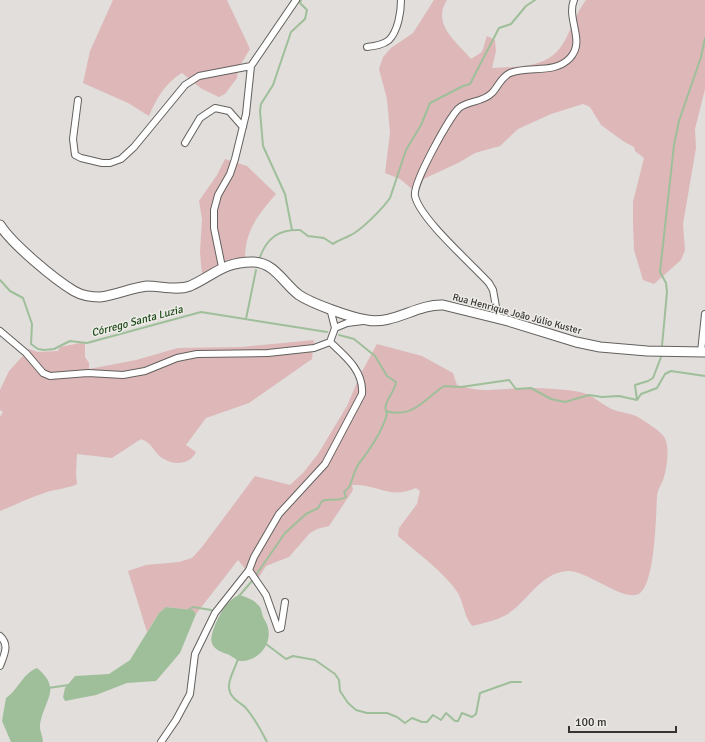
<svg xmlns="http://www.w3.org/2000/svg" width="705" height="742" viewBox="0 0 705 742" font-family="Signika,sans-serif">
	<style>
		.green { fill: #deb7b9 }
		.water { fill: #9fbf9a }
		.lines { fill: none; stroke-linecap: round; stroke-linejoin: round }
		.stream { stroke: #9fbf9a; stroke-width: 2 }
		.street-casing { stroke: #63615e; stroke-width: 8 }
		.secondary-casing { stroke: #63615e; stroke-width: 11 }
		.street { stroke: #fff; stroke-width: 6 }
		.secondary { stroke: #fff; stroke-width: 9 }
		.labels { text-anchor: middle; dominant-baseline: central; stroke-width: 3; stroke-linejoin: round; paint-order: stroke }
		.street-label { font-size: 10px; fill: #353433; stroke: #eeece8 }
		.water-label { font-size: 11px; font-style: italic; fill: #1e4a18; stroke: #eeece8 }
	</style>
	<rect width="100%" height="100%" fill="#e1dedb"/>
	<!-- green -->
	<path class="green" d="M113,0H227L250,49L238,69L237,78L225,94L219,97L202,89L182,73C166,82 156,99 149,116L128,103L83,83L90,51Z
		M434,0H447C431,24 457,42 471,59L482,52L487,36L495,40L496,51L492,68C520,66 549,69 564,42C572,28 576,13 586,0H705V89L695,129L696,148L683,224L685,250L681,260L654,284L643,280L634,250L633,224V202L644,158L635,151L634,147L623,141L601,125L590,107L583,104L551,114L518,129L500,146L475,153L458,163L417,182L412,189L400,179L385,173L390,133L387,99L379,69L383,57L391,48L413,33Z
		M225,159L247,166L276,194C258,215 245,230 245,259L214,267L202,275L200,252L202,219L199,201L217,175Z
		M314,340L312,359L249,403L206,418L186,445L196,452C191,464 175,466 164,459C154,454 154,444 141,439L112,458L77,454L76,474L77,484C73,487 54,490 47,492C31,497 15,505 0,511V417L3,412L0,410V390L9,371L29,349L38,352L58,351L60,347L85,342V357L89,363V369L136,360L178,348L241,347Z
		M377,344L422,356L453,373L457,385C485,394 500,388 529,388C545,388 563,389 580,392C592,394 603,406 614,410C622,413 631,413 638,417C645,422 664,432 666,441C669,451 667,467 664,477C662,484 658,488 657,496C656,515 655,582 640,593C625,604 586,569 567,571C539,573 525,606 504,616C495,621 483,623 472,626C464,615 464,606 459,595C449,576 415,551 398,536L399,528L417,504L420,491L416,488C389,500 380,484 352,485L353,490L329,526L317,529L310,533L289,557L266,566L256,582L238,560L196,614L193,610L166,607L159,613L147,632L128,571L146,565L179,562L192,558L202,547L255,476L290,485L303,473L318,454L347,406L360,375Z"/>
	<!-- water -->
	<path class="water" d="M239,595C247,597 255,600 260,607C262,611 262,615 264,619C276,636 264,659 243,661C237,662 233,656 227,654C212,649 208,643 214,628C219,615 226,601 239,595Z
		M166,607L193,610L196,614L180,653L156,681L127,683L96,695L65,701L63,697L65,688L75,676L109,674L130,660L159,613Z
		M37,668C62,689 45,698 40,724C39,730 43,736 43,742H11L2,721L6,698C18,690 23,673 37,668Z"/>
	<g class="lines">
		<!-- stream -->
		<path class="stream" d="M292,230L285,194L263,146L260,111L261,104L273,85L291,32L305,19L307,10L300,3L301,0
			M260,257C267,238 279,229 300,230L308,236L324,238L333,244C338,240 343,239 349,236C361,231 383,208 390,198L406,150L421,125L430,103L463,86L470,84L499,28L511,24L526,6L535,0
			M0,280L10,291L23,298L32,324L31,344L38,349L44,350L54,349L70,341L87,343L201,312L327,332
			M246,319L256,270
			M662,346L667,292L666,283L660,272L674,145L679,121L701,57L705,38
			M637,400L641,394L657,388L665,374L671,371L705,376
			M637,400L635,385L648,381L653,378L661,357
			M386,411C413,419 424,399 444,386L461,387L509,380L516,389L531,388L551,399L565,402L589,395L602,397L619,396L637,400
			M256,575L285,533L306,514L318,508L322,501C330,498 338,502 346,497L344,492C346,490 349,488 350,485C353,478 355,468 360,462C369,451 383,430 387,414C381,403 395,393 396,382L387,376L375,356L354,339L339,335
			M239,596L252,581
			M187,611L193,607L211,610
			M266,644L286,659L293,656L315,660L335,674L339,680L340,691L348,703L356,710L367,713H387L397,717L405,723L412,718L422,722H427L433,715L441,720L446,713L455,721H458L462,713L472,717L476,714L480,693L511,682H521
			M238,658C236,668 228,678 229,688C230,698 239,702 245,707C254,717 261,730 267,742
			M48,688L69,685"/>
		<defs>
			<path id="street" d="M367,47C375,46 383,45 389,40C398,31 401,12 401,0
				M78,100L73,139L75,155L81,158L102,163H110L121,159L134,147L185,85L199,76L251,66
				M185,143L200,118L215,108L229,111L243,127
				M222,267L214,228V210L218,195L230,174L235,159L246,114L251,66L296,0
				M330,308L335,328
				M498,318L493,290L489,283C472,264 420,219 415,196C412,184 450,116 459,108C469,100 482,103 492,93C498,87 501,77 510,73C529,65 554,75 570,58C586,41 566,19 574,0
				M0,331L26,353L43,373L50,376L88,373L123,375L145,371L177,358L197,354L268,353L314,348L330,342C345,356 364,371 362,394L325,464L279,514L254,557L249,570L215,613L195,654L190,694L176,720L161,742
				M330,342L335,328L347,323L363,321
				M701,352L705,314
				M249,570L266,595L278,629L281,628L285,602
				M0,636C10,645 4,655 0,666"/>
			<path id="secondary" d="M0,225C12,244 54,279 74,291C81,295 92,297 100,297C116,295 131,288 147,286C161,286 177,291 190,286C213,276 224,261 254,262C275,263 284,284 299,295C311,303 351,318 367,320C393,325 417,304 443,305L508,321L576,342L600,347L647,351L705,352"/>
		</defs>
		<!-- street casing -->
		<use href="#street" class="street-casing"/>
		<!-- secondary casing -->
		<use href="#secondary" class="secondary-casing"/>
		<!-- street -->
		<use href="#street" class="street"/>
		<!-- secondary -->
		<use href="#secondary" class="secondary"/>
	</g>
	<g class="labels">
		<!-- street labels -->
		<g class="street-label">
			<text transform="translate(517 314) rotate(15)">Rua Henrique João Júlio Kuster</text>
		</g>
		<!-- water labels -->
		<g class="water-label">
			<text transform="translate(137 321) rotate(-15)">Córrego Santa Luzia</text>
		</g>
	</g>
	<!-- scale -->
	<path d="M569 726v6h107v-6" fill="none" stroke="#353433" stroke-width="2"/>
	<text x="575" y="726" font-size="12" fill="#353433" stroke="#eeece8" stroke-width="3" paint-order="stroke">100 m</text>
</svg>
